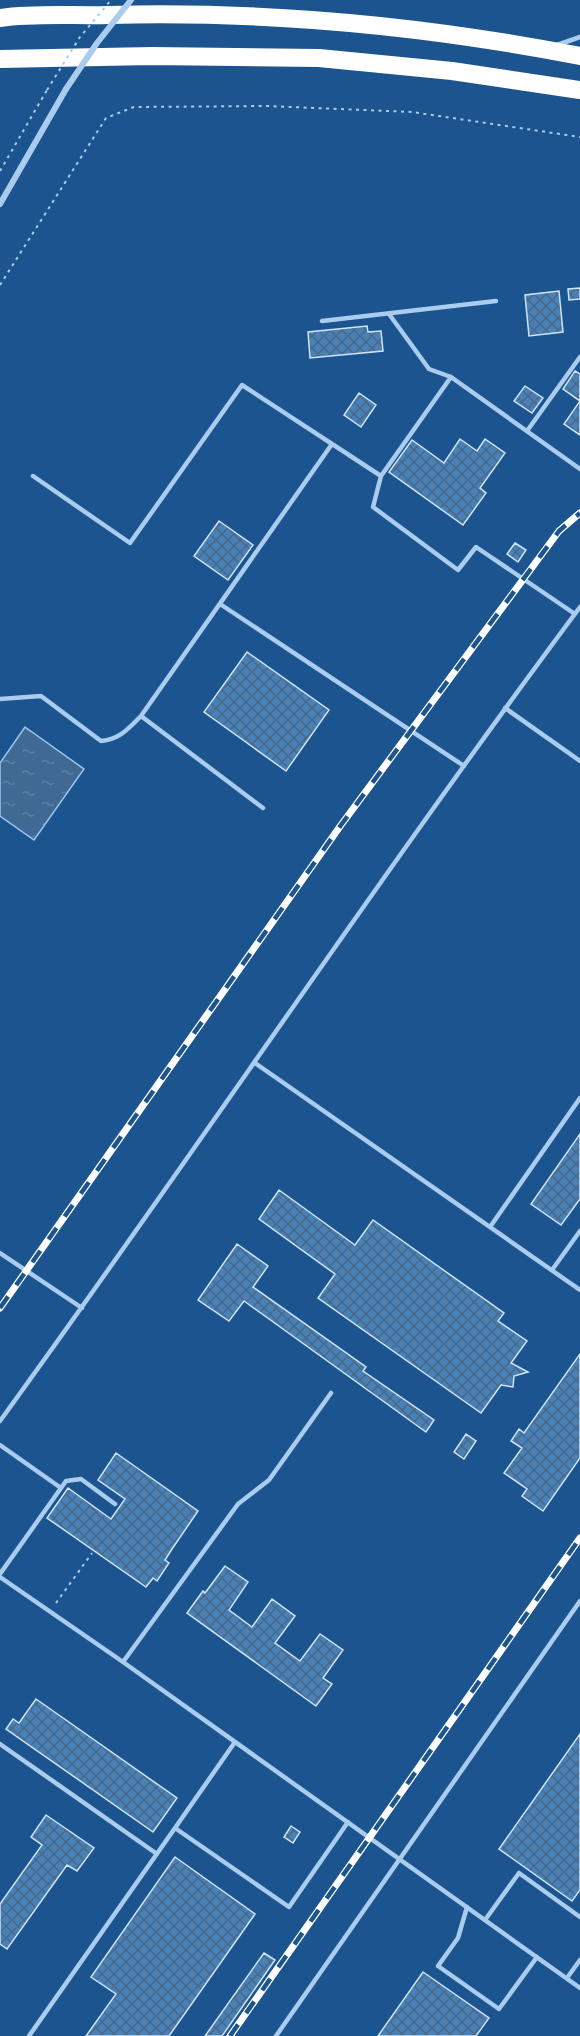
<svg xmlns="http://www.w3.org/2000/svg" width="580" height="2036" viewBox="0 0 580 2036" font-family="Signika,sans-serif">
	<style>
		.water { fill: url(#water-ripples); stroke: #9dc7f0; stroke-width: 1.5 }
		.building { fill: url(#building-cross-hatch); stroke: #cfe5fa; stroke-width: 1.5 }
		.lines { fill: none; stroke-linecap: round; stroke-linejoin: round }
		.path { stroke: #ace; stroke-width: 2; stroke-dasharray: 3 4.5; stroke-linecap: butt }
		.lane { stroke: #ace; stroke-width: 4.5 }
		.street { stroke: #ace; stroke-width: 6 }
		.highway { stroke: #fff; stroke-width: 18 }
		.rail-casing { stroke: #fff; stroke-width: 7 }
		.rail { stroke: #1b548f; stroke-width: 4.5; stroke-dasharray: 14; stroke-linecap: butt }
		.path-bridge { stroke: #ace; stroke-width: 2; stroke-dasharray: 3 4.5; stroke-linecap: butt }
		.street-bridge { stroke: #ace; stroke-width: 6 }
	</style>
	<defs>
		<pattern id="water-ripples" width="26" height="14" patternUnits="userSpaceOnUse" patternTransform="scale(1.5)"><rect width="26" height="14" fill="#406993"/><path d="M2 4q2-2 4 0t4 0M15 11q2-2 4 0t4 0" fill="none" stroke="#5d80a3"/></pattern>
		<pattern id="building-cross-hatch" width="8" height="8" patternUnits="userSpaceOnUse" patternTransform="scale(1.5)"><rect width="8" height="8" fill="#4880b8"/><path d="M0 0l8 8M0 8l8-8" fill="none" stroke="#4a6987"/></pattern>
	</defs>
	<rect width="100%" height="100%" fill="#1b548f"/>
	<!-- water -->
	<path class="water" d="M25,727L84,769L34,840L0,816V763Z"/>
	<!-- building -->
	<path class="building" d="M580,288V299L569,300L568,289Z
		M559,291L563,332L529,336L525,295Z
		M367,326L368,332L381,331L383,351L310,358L308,332Z
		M575,371L580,374V401L563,389Z
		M525,386L543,398L532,413L514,401Z
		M359,393L376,405L361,427L344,415Z
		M580,401V435L564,424Z
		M460,439L477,451L485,439L505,453L480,488L486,493L463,525L389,472L412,440L444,463Z
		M219,521L253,545L228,580L194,556Z
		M515,543L526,550L518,562L507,554Z
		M247,652L329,710L286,771L204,712Z
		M580,1134V1199L561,1225L531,1204Z
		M279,1190L355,1245L373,1220L504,1313L498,1321L527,1341L511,1363L528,1372L514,1376L513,1387L501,1385L481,1413L318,1298L335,1274L259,1219Z
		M237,1244L268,1266L253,1287L366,1367L363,1371L434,1420L426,1432L244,1301L229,1321L198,1300Z
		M580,1354V1458L543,1511L522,1496L527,1489L504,1473L522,1448L511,1441L519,1429L524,1433Z
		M466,1434L476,1441L464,1459L454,1452Z
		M116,1453L198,1511L172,1549L165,1560L169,1563L157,1581L153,1578L146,1587L47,1518L68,1488L111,1519L125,1499L98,1480Z
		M225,1566L248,1582L229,1610L252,1627L272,1599L295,1616L275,1643L300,1661L320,1634L343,1650L323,1678L332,1684L316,1706L187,1613L203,1591L205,1593Z
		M36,1699L177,1798L153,1832L6,1729L13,1719L19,1723Z
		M580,1734V1890L572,1901L499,1849Z
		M46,1815L94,1848L77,1871L67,1865L7,1949L0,1944V1904L42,1845L31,1837Z
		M291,1826L300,1832L293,1843L284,1837Z
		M175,1857L255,1914L169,2036H86L116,1994L91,1977Z
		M264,1953L275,1960L222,2036H205Z
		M423,1972L489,2018L476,2036H378Z"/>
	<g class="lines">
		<!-- path -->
		<path class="path" d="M0,171L47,90
			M0,285L106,118L134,107L267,106L412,112L580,137
			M56,1603L92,1553"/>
		<!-- lane -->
		<path class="lane" d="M557,45L580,37
			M389,314L429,369L451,377
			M322,321L496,301
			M527,431L580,357
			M33,476L130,543L242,385L381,476L373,507L458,570L476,547L575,614
			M381,476L451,377L580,469
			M220,604L464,766
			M0,699L41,696L101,741C120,739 128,729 141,716
			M505,708L580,761
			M263,808L141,716L332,444
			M255,1063L580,1290
			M490,1227L580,1098
			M0,1253L82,1308
			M552,1270L580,1231
			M0,1421C196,1151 381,874 580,607
			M0,1445L61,1488
			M0,1574L66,1481L81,1479L115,1504
			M0,1577L123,1662L580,1988
			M123,1662L238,1504L269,1480L331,1393
			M235,1742L175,1828L289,1907L348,1822
			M0,1744L157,1854
			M467,1907L458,1938L438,1966L499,2009L537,1957
			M485,1920L519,1873L580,1917
			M567,1978L580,1960
			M29,2036L175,1828
			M276,2036L580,1601"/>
		<!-- street -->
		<path class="street" d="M0,204L66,89"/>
		<!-- highway -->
		<path class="highway" d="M0,18C35,13 73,16 109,15C266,11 426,26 580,56
			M0,59L152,56L319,58L452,71L580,90"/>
		<defs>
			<path id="rail" d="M0,1308L341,825L559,531L580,513
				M230,2036L580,1538"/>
		</defs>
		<!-- rail casing -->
		<use href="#rail" class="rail-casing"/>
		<!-- rail -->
		<use href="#rail" class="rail"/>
		<!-- path-bridge -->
		<path class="path-bridge" d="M47,90L80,37L111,0"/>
		<!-- street-bridge -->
		<path class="street-bridge" d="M66,89L97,43L131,0"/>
	</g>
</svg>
